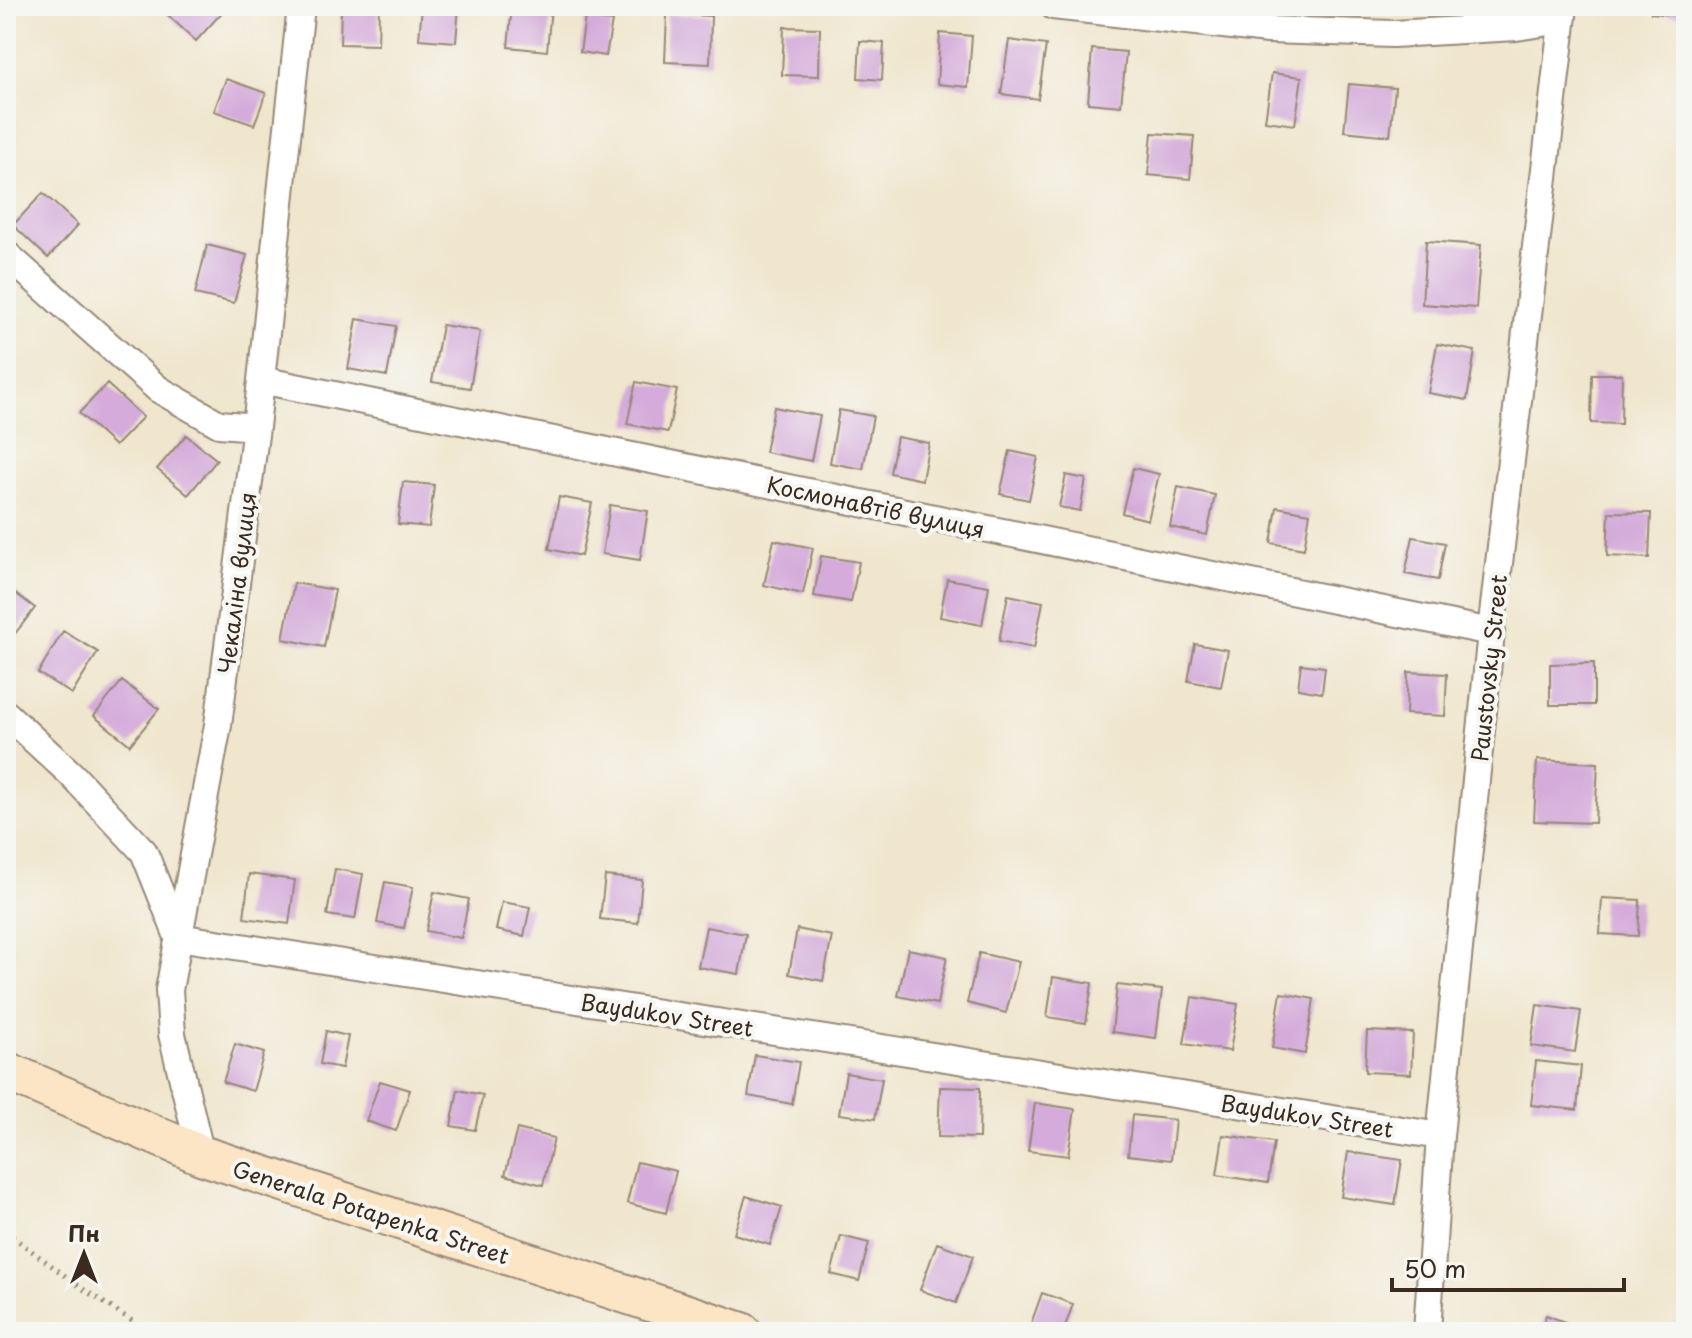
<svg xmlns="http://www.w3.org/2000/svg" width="1692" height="1338" viewBox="0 0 1692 1338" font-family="'Playpen Sans',sans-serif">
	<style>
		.building { fill: #d4abda }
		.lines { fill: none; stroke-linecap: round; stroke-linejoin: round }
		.minor-casing { stroke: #968876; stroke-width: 30 }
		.secondary-casing { stroke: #968876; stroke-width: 42 }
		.path { stroke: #968876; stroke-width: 5; stroke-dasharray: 2 6; stroke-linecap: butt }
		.minor { stroke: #fff; stroke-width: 26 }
		.secondary { stroke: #fce5c4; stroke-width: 38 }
		.labels { text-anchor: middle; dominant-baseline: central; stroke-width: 8; stroke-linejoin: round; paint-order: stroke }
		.street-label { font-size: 22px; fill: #3b2a1e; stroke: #f6f6f2 }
	</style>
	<rect width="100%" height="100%" fill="#f6f6f2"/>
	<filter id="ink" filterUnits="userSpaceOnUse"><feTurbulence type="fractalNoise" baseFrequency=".0125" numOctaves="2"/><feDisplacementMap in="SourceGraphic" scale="16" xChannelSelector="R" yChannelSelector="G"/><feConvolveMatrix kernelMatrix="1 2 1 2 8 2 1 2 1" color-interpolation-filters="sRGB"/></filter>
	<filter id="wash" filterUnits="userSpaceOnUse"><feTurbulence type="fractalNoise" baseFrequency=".006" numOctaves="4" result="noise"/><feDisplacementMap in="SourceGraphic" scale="32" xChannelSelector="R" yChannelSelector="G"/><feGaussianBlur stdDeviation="1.8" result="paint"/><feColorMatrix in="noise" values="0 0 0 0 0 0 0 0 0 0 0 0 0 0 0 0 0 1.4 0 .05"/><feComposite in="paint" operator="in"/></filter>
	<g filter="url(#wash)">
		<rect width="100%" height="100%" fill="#f0e6cd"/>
		<g id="blocks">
			<!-- building -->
			<path class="building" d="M158,6H222L225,9L196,41Z
				M341,6H379L378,45L340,44Z
				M422,6H459L456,42L419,39Z
				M512,6L551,7L547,51L508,47Z
				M1652,6H1686V16L1651,13Z
				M667,14L711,16L710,64L665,62Z
				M585,17L612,21L606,56L580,52Z
				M784,27L820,28L819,76L782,75Z
				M940,33L972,36L968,87L937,84Z
				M1009,40L1046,45L1038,99L1001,94Z
				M860,41L884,43L882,80L858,78Z
				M1092,49L1126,52L1121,106L1088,103Z
				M1272,73L1302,77L1295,125L1265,121Z
				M226,79L266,93L254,125L214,111Z
				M1349,84L1395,88L1390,136L1344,131Z
				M1152,133L1194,136L1190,179L1148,175Z
				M43,193L78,225L48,258L13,225Z
				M1426,241L1481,245L1476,308L1422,304Z
				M207,245L247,255L234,303L195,294Z
				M357,319L396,326L387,376L348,369Z
				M442,325L480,331L470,388L432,382Z
				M1437,344L1475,351L1467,400L1428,393Z
				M1592,374H1622L1621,424L1591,423Z
				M636,382L677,390L668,432L627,424Z
				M107,384L143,417L115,446L79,413Z
				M774,407L820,416L811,461L765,452Z
				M839,410L873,416L863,469L830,463Z
				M186,435L217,460L188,495L157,469Z
				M897,437L929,443L922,480L890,473Z
				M1010,451L1038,457L1029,500L1000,494Z
				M1133,468L1159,474L1148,520L1122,513Z
				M1066,475L1086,479L1080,511L1059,507Z
				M403,482L434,485L429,527L398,524Z
				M1178,487L1215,495L1207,535L1170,527Z
				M559,497L592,503L581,556L549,549Z
				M610,505L648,511L640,560L602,554Z
				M1277,507L1310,513L1304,549L1271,543Z
				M1609,512L1651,513L1649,558L1607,556Z
				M1413,537L1445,543L1438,580L1405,574Z
				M774,540L813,548L803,594L764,585Z
				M821,556L859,562L851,602L814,596Z
				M947,579L989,586L982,625L940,617Z
				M294,583L335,590L324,647L283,639Z
				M6,586L35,608L6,645Z
				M1008,595L1043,602L1034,648L999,641Z
				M63,631L98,652L72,694L38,673Z
				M1195,644L1228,650L1221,687L1188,681Z
				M1594,663V705H1550V664Z
				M1301,664L1325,667L1322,693L1298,689Z
				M1408,672L1447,674L1445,716L1406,714Z
				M122,681L159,709L130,745L94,716Z
				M1537,760L1598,763L1595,823L1534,821Z
				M335,869L363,874L355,919L327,915Z
				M249,874L295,880L289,924L244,918Z
				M605,876L642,880L638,923L600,919Z
				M385,882L413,887L404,928L377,923Z
				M434,892L469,899L461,938L426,931Z
				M1602,898L1640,900L1638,936L1600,934Z
				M502,902L530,907L524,936L496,930Z
				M706,927L746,934L739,974L698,967Z
				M797,929L832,936L823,981L789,974Z
				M908,949L947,957L937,1004L898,996Z
				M979,953L1019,962L1006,1013L967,1003Z
				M1053,977L1092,983L1086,1023L1047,1017Z
				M1117,985L1162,990L1156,1038L1112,1032Z
				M1281,993L1314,999L1305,1054L1272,1048Z
				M1192,997L1238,1004L1230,1051L1184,1044Z
				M1537,1005L1581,1011L1575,1052L1531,1046Z
				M326,1031L348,1036L342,1068L320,1064Z
				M1367,1031L1413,1033L1411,1074L1365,1072Z
				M235,1044L264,1053L253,1091L223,1082Z
				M755,1055L799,1062L792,1104L748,1096Z
				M1536,1061L1581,1066L1577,1110L1531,1105Z
				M846,1073L882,1079L875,1119L839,1114Z
				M380,1081L410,1090L396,1131L366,1121Z
				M940,1087L980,1088L979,1138L938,1137Z
				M458,1090L483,1095L475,1130L451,1126Z
				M1035,1103L1075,1109L1068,1156L1028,1151Z
				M1132,1115L1175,1120L1171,1160L1128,1155Z
				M517,1129L554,1138L543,1185L505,1175Z
				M1223,1135L1274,1142L1268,1183L1217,1175Z
				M1348,1152L1402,1160L1395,1205L1341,1197Z
				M637,1162L676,1171L666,1213L627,1203Z
				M746,1196L782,1207L770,1245L734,1234Z
				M841,1236L869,1243L859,1281L831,1274Z
				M937,1243L973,1256L956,1303L920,1290Z
				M1042,1293L1073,1304L1063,1332H1028Z
				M1546,1315L1592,1332H1540Z"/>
		</g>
	</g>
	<g filter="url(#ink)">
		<use href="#blocks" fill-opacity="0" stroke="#968876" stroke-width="2"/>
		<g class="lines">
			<defs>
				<path id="minor" d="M1053,6L1268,30L1393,34L1516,27L1562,20L1563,17
					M6,254L158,389L219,424L256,427
					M261,380L1491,632
					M6,714L71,774L144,852L178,937L1440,1136
					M201,1155L172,1034L169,990L218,725L256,427L301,6
					M1427,1332L1440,1136L1491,632L1564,6"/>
				<path id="secondary" d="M6,1071L201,1155L742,1332"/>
			</defs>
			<!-- minor casing -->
			<use href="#minor" class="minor-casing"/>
			<!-- secondary casing -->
			<use href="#secondary" class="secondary-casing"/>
			<!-- path -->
			<path class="path" d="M6,1232L83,1289L149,1332"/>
			<!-- minor -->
			<use href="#minor" class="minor"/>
			<!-- secondary -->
			<use href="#secondary" class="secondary"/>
		</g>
	</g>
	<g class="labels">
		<!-- street labels -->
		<g class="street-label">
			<text transform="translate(876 506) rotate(12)">Космонавтів вулиця</text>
			<text transform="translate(236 583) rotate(-83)">Чекаліна вулиця</text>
			<text transform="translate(1488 668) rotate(-84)">Paustovsky Street</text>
			<text transform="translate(667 1014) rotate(9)">Baydukov Street</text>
			<text transform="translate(1307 1115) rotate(9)">Baydukov Street</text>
			<text transform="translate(371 1211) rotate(18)">Generala Potapenka Street</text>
		</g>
	</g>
	<!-- margin -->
	<rect width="1692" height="1338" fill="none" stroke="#f6f6f2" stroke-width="32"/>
	<!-- north arrow -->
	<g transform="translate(84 1254)" stroke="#f6f6f2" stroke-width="6" paint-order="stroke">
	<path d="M0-6L14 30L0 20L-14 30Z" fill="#3b2a1e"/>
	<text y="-12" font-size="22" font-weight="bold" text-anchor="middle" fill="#3b2a1e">Пн</text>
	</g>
	<!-- scale -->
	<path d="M1392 1278v12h232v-12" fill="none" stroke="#3b2a1e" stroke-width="4"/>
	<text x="1404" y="1278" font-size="24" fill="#3b2a1e" stroke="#f6f6f2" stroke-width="6" paint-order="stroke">50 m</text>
</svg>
